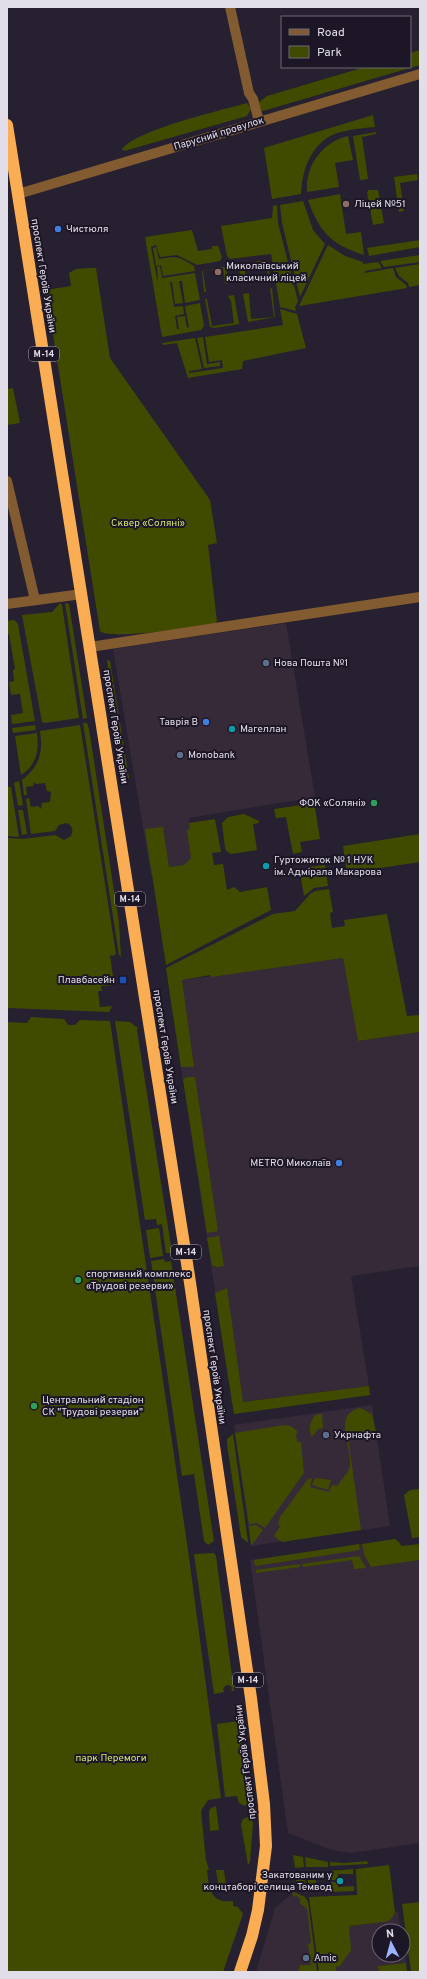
<svg xmlns="http://www.w3.org/2000/svg" width="427" height="1979" viewBox="0 0 427 1979" font-family="Overpass,sans-serif">
	<style>
		.commercial { fill: #362a38 }
		.green { fill: #414b00 }
		.lines { fill: none; stroke-linecap: round; stroke-linejoin: round }
		.minor { stroke: #825b30; stroke-width: 10 }
		.highway { stroke: #fbad53; stroke-width: 12 }
		.education-dot { fill: #8d6e63; stroke: #1d1626; stroke-width: 1.5 }
		.shop-dot { fill: #3f7fe0; stroke: #1d1626; stroke-width: 1.5 }
		.service-dot { fill: #5c6f8a; stroke: #1d1626; stroke-width: 1.5 }
		.culture-dot { fill: #0f9aa8; stroke: #1d1626; stroke-width: 1.5 }
		.leisure-dot { fill: #2e9e5b; stroke: #1d1626; stroke-width: 1.5 }
		.transit-dot { fill: #1a4fb4; stroke: #1d1626; stroke-width: 1.5 }
		.labels { text-anchor: middle; dominant-baseline: central; stroke-width: 4; stroke-linejoin: round; paint-order: stroke }
		.shield { fill: #1d1626; stroke: #a7a2ae; stroke-width: 1 }
		.shield-label { font-size: 9px; font-weight: bold; fill: #e2dee9 }
		.street-label { font-size: 10px; fill: #e2dee9; stroke: #1d1626 }
		.poi-label { font-size: 10px; fill: #e2dee9; stroke: #1d1626; text-anchor: start }
		.park-label { font-size: 10px; fill: #cde470; stroke: #1d1626 }
	</style>
	<rect width="100%" height="100%" fill="#272030"/>
	<!-- commercial -->
	<path class="commercial" d="M286,623L315,797L189,818L191,829L187,830L193,868L151,875L113,649Z
		M343,958L358,1041L420,1032V1266L351,1276L369,1386L232,1403L168,982Z
		M372,1405L390,1526L251,1546L234,1425Z
		M362,1544L364,1555L371,1567L420,1560V1843L351,1853L332,1850L288,1833L250,1560Z
		M294,1892L305,1897L308,1902L317,1972H256L275,1908Z
		M395,1912H398L401,1931H379V1955H403V1943L406,1963L378,1966L379,1972H336V1967L340,1966L349,1926L384,1922L394,1916Z"/>
	<!-- green -->
	<path class="green" d="M420,50V65L263,111L261,110L259,102L267,96L365,67H410V53Z
		M247,103L251,109L247,116L124,151L122,149C139,129 219,111 247,103Z
		M373,115L375,127C364,128 352,129 341,132C313,139 302,168 301,194L272,199L264,148Z
		M376,132V134L362,137L368,179L360,180L353,136Z
		M348,136L353,160L335,163L339,187L307,192C305,165 323,142 348,136Z
		M417,174L418,180L400,183L404,211L399,212L394,177Z
		M369,190H378L384,223L373,225L367,192Z
		M340,194L346,234L361,232L364,255C331,244 320,233 308,200Z
		M303,201L313,230L325,244L300,297L282,223L280,205Z
		M277,205L278,223L298,301L295,307L296,311L280,307L271,254L230,259L227,256L221,226L272,218L273,206Z
		M192,230L198,251L212,249V246H218L222,257L220,261L197,265L177,255L160,257L156,245L151,247L157,279H158L157,267L160,266L162,278L195,273L200,300L185,303L182,281H179L183,303L175,304L172,282H170L174,307L183,306L184,314L175,316L177,329H179L177,317L185,316L187,328L189,327L185,306L200,303L204,326L201,330L162,337L145,237Z
		M420,240V247L369,256L367,248Z
		M328,245L345,256L363,262V264L378,262L382,268L365,271V273L393,268L396,277L406,285L407,288L299,306Z
		M156,247L159,259C178,256 178,256 194,266L195,271L163,276L161,265L156,266L153,248Z
		M420,255V262L384,267L380,261Z
		M264,260L268,264L270,280H269L265,261L244,264L246,281L241,282L239,268L240,265Z
		M420,264V285L409,287L408,283L399,276L395,268Z
		M224,267L226,269L229,283L225,284L223,268L203,271L206,292H204L202,271Z
		M89,268H96L110,358L210,500L217,543L208,545L217,621L216,623C199,626 110,641 100,631L46,290L71,286L69,273L76,269Z
		M272,288L275,317L248,322L243,294L249,293L251,319L274,317L270,289Z
		M234,295L239,324L215,328L210,327L205,299H207L212,326L234,323L231,301L228,296Z
		M280,309L297,314L306,348L243,361L242,369L188,378L177,343L163,345L162,343L195,338L202,369L189,371V373L223,368L222,360L209,362L205,337L283,325Z
		M203,337L207,364L220,362V366L204,368L197,338Z
		M13,388L20,423L7,425V389Z
		M60,603L62,605L79,718L44,723L42,722L22,615L52,612Z
		M65,603L69,604L87,718L83,719Z
		M14,620L18,624L35,721L12,724L11,715L23,713L20,694L11,695L9,682L14,681L13,670L15,669L9,634H7V621Z
		M107,660L110,661L129,778L126,779Z
		M83,723H87L89,729L119,923L121,957L119,955Z
		M35,725L36,730L13,733L12,728Z
		M80,725L116,954L113,956L110,955L114,985L101,986L102,991H98L100,1007L112,1006L109,1012L7,1008V838L23,839L55,835L64,840L71,836C74,830 72,825 66,823L59,825L55,831L31,834L26,799L29,798L31,807L38,806L41,809L42,803L50,802L51,792L47,791L45,783L36,784L34,782L33,786L26,787L27,795H24L22,780C40,765 43,754 40,731Z
		M37,733C39,750 37,765 21,775L15,736Z
		M19,781L23,805L18,806L14,783Z
		M8,787H11L19,837L7,836Z
		M308,804L315,808L320,839L300,842L302,852L293,854L286,817L276,818L274,809Z
		M18,810H23L27,834L22,835Z
		M244,814L259,821V823L253,824L257,850L231,854L226,851L225,848L222,823L228,817Z
		M215,819L221,852L212,853L214,865L223,864L227,890L234,887L240,892L267,887L271,910L166,965L145,829L163,827L169,867L184,865L191,858L187,830L190,829L189,823Z
		M420,834V862L347,873L343,846Z
		M325,865L328,886L314,888L304,896L300,872L309,870V867Z
		M329,889L333,912L330,913L332,928L345,926L344,920L387,914L407,1016L420,1015V1032L358,1041L343,958L211,977L210,975L182,980L194,1067H181L166,968L273,914L295,911L310,894L315,891Z
		M31,1017L64,1019L68,1025H75L80,1020L110,1021L188,1550L221,1798L208,1800L201,1811L206,1860L209,1870H207C209,1888 210,1904 233,1901V1906L238,1907L243,1914L223,1972H7V1022L27,1023Z
		M115,1021L130,1022L138,1028L137,1030L172,1253H166L162,1224L157,1225L156,1219L145,1220Z
		M187,1077H195L218,1231L207,1233L183,1079Z
		M159,1228L163,1256L150,1258L146,1230Z
		M219,1236L224,1266L217,1267L212,1265L207,1238Z
		M164,1259L165,1262L171,1261L214,1541L208,1545L204,1541L194,1474L182,1476L151,1261Z
		M227,1288L243,1402L369,1386L370,1395L234,1414L215,1293Z
		M360,1408L372,1414L376,1433L348,1437L361,1530L282,1542L274,1536L280,1526L278,1524L280,1517L308,1479L312,1478L310,1487L329,1492L332,1485L338,1486C341,1478 349,1474 350,1465C352,1447 332,1414 360,1408Z
		M322,1414L323,1428L318,1429L312,1437C308,1429 310,1422 315,1415Z
		M284,1425L291,1426L298,1432L296,1434L297,1442H301L304,1473L265,1528L257,1523L249,1524L235,1433Z
		M233,1434L248,1542H247L241,1537L227,1444V1439Z
		M315,1478L331,1480L328,1490L312,1485Z
		M420,1489V1537L412,1538L404,1495L410,1490Z
		M256,1525L263,1530L251,1546L249,1526Z
		M395,1539L400,1543L401,1546L420,1544V1560L371,1567L364,1555L362,1544Z
		M359,1544L360,1550L255,1566L254,1560Z
		M214,1553L216,1556L234,1691H232L231,1686L227,1685L223,1688L224,1692L214,1694L194,1554Z
		M359,1556L366,1568L354,1569L352,1560L303,1567L302,1564Z
		M300,1564V1567L256,1573V1570Z
		M238,1721L250,1801L245,1806L239,1803L237,1796L225,1797L217,1724Z
		M216,1806L219,1830L210,1831L209,1811L211,1808Z
		M248,1817L253,1822L250,1862L248,1865L241,1824L243,1819Z
		M293,1855L303,1857L304,1867L295,1868Z
		M305,1857L328,1862V1867H306Z
		M367,1861L368,1864L330,1866V1862L344,1863Z
		M389,1865L395,1912C393,1918 390,1921 384,1922L349,1926L351,1950L340,1966L336,1967V1972H319L309,1897L357,1895L356,1869Z
		M353,1869V1874H338V1880H331L330,1871Z
		M216,1870H224L227,1893L219,1890Z
		M315,1871L317,1892H309L307,1872Z
		M295,1872H304L306,1893L297,1888Z
		M331,1882H338V1887L354,1886V1891L331,1892Z
		M294,1892L305,1897L308,1902L317,1972H298L300,1965H311L308,1944L311,1943L307,1909L299,1902L301,1900L296,1895L294,1897L292,1893Z
		M420,1902V1972H411L402,1904Z
		M406,1963L407,1972H379L378,1966Z"/>
	<g class="lines">
		<!-- minor -->
		<path class="minor" d="M230,7L249,93L253,99L259,121
			M18,194L420,74
			M7,481L35,600
			M7,604L82,594
			M90,647L420,597"/>
		<!-- highway -->
		<path class="highway" d="M7,125L189,1276L251,1698L264,1804L266,1846L258,1910L252,1936L240,1972"/>
	</g>
	<!-- markers -->
	<g class="education-dot">
		<circle cx="346" cy="204" r="4"/>
		<circle cx="218" cy="272" r="4"/>
	</g>
	<g class="shop-dot">
		<circle cx="58" cy="229" r="4"/>
		<circle cx="206" cy="722" r="4"/>
		<circle cx="339" cy="1163" r="4"/>
	</g>
	<g class="service-dot">
		<circle cx="266" cy="663" r="4"/>
		<circle cx="180" cy="755" r="4"/>
		<circle cx="326" cy="1435" r="4"/>
		<circle cx="306" cy="1958" r="4"/>
	</g>
	<g class="culture-dot">
		<circle cx="232" cy="729" r="4"/>
		<circle cx="266" cy="866" r="4"/>
		<circle cx="340" cy="1881" r="4"/>
	</g>
	<g class="leisure-dot">
		<circle cx="374" cy="803" r="4"/>
		<circle cx="78" cy="1280" r="4"/>
		<circle cx="34" cy="1406" r="4"/>
	</g>
	<rect class="transit-dot" x="119" y="976" width="8" height="8" rx="2"/>
	<g class="labels">
		<!-- shield labels -->
		<g class="shield">
			<rect x="29" y="347" width="30" height="14" rx="3"/>
			<rect x="115" y="892" width="30" height="14" rx="3"/>
			<rect x="171" y="1245" width="30" height="14" rx="3"/>
			<rect x="233" y="1673" width="30" height="14" rx="3"/>
		</g>
		<g class="shield-label">
			<text x="44" y="354">М-14</text>
			<text x="130" y="899">М-14</text>
			<text x="186" y="1252">М-14</text>
			<text x="248" y="1680">М-14</text>
		</g>
		<!-- street labels -->
		<g class="street-label">
			<text transform="translate(219 134) rotate(-17)">Парусний провулок</text>
			<text transform="translate(43 276) rotate(81)">проспект Героїв України</text>
			<text transform="translate(115 727) rotate(81)">проспект Героїв України</text>
			<text transform="translate(165 1047) rotate(81)">проспект Героїв України</text>
			<text transform="translate(214 1367) rotate(82)">проспект Героїв України</text>
			<text transform="translate(246 1762) rotate(-97)">проспект Героїв України</text>
		</g>
		<!-- poi labels -->
		<g class="poi-label">
			<text x="354" y="204">Ліцей №51</text>
			<text x="66" y="229">Чистюля</text>
			<text x="226" y="266">Миколаївський<tspan x="226" dy="12">класичний ліцей</tspan></text>
			<text x="274" y="663">Нова Пошта №1</text>
			<text x="198" y="722" text-anchor="end">Таврія В</text>
			<text x="240" y="729">Магеллан</text>
			<text x="188" y="755">Monobank</text>
			<text x="366" y="803" text-anchor="end">ФОК «Соляні»</text>
			<text x="274" y="860">Гуртожиток № 1 НУК<tspan x="274" dy="12">ім. Адмірала Макарова</tspan></text>
			<text x="115" y="980" text-anchor="end">Плавбасейн</text>
			<text x="331" y="1163" text-anchor="end">METRO Миколаїв</text>
			<text x="86" y="1274">спортивний комплекс<tspan x="86" dy="12">«Трудові резерви»</tspan></text>
			<text x="42" y="1400">Центральний стадіон<tspan x="42" dy="12">СК "Трудові резерви"</tspan></text>
			<text x="334" y="1435">Укрнафта</text>
			<text x="332" y="1875" text-anchor="end">Закатованим у<tspan x="332" dy="12">концтаборі селища Темвод</tspan></text>
			<text x="314" y="1958">Amic</text>
		</g>
		<!-- park labels -->
		<g class="park-label">
			<text x="148" y="523">Сквер «Соляні»</text>
			<text x="111" y="1758">парк Перемоги</text>
		</g>
	</g>
	<!-- border -->
	<rect width="427" height="1979" fill="none" stroke="#e2dee9" stroke-width="16"/>
	<!-- legend -->
	<rect x="281" y="16" width="130" height="52" fill="#1d1626" stroke="#6c6674"/>
	<rect x="289" y="29" width="20" height="6" fill="#825b30" stroke="#6c6674"/>
	<text x="317" y="36" font-size="12" fill="#e2dee9">Road</text>
	<rect x="289" y="46" width="20" height="12" fill="#414b00" stroke="#6c6674"/>
	<text x="317" y="56" font-size="12" fill="#e2dee9">Park</text>
	<!-- north arrow -->
	<g transform="translate(391 1943) rotate(354)"><circle r="19" fill="#1d1626" stroke="#6c6674"/>
	<path d="M0-3L7 15L0 10L-7 15Z" fill="#9cb4fd"/>
	<text y="-6" font-size="11" font-weight="bold" text-anchor="middle" fill="#e2dee9">N</text>
	</g>
</svg>
